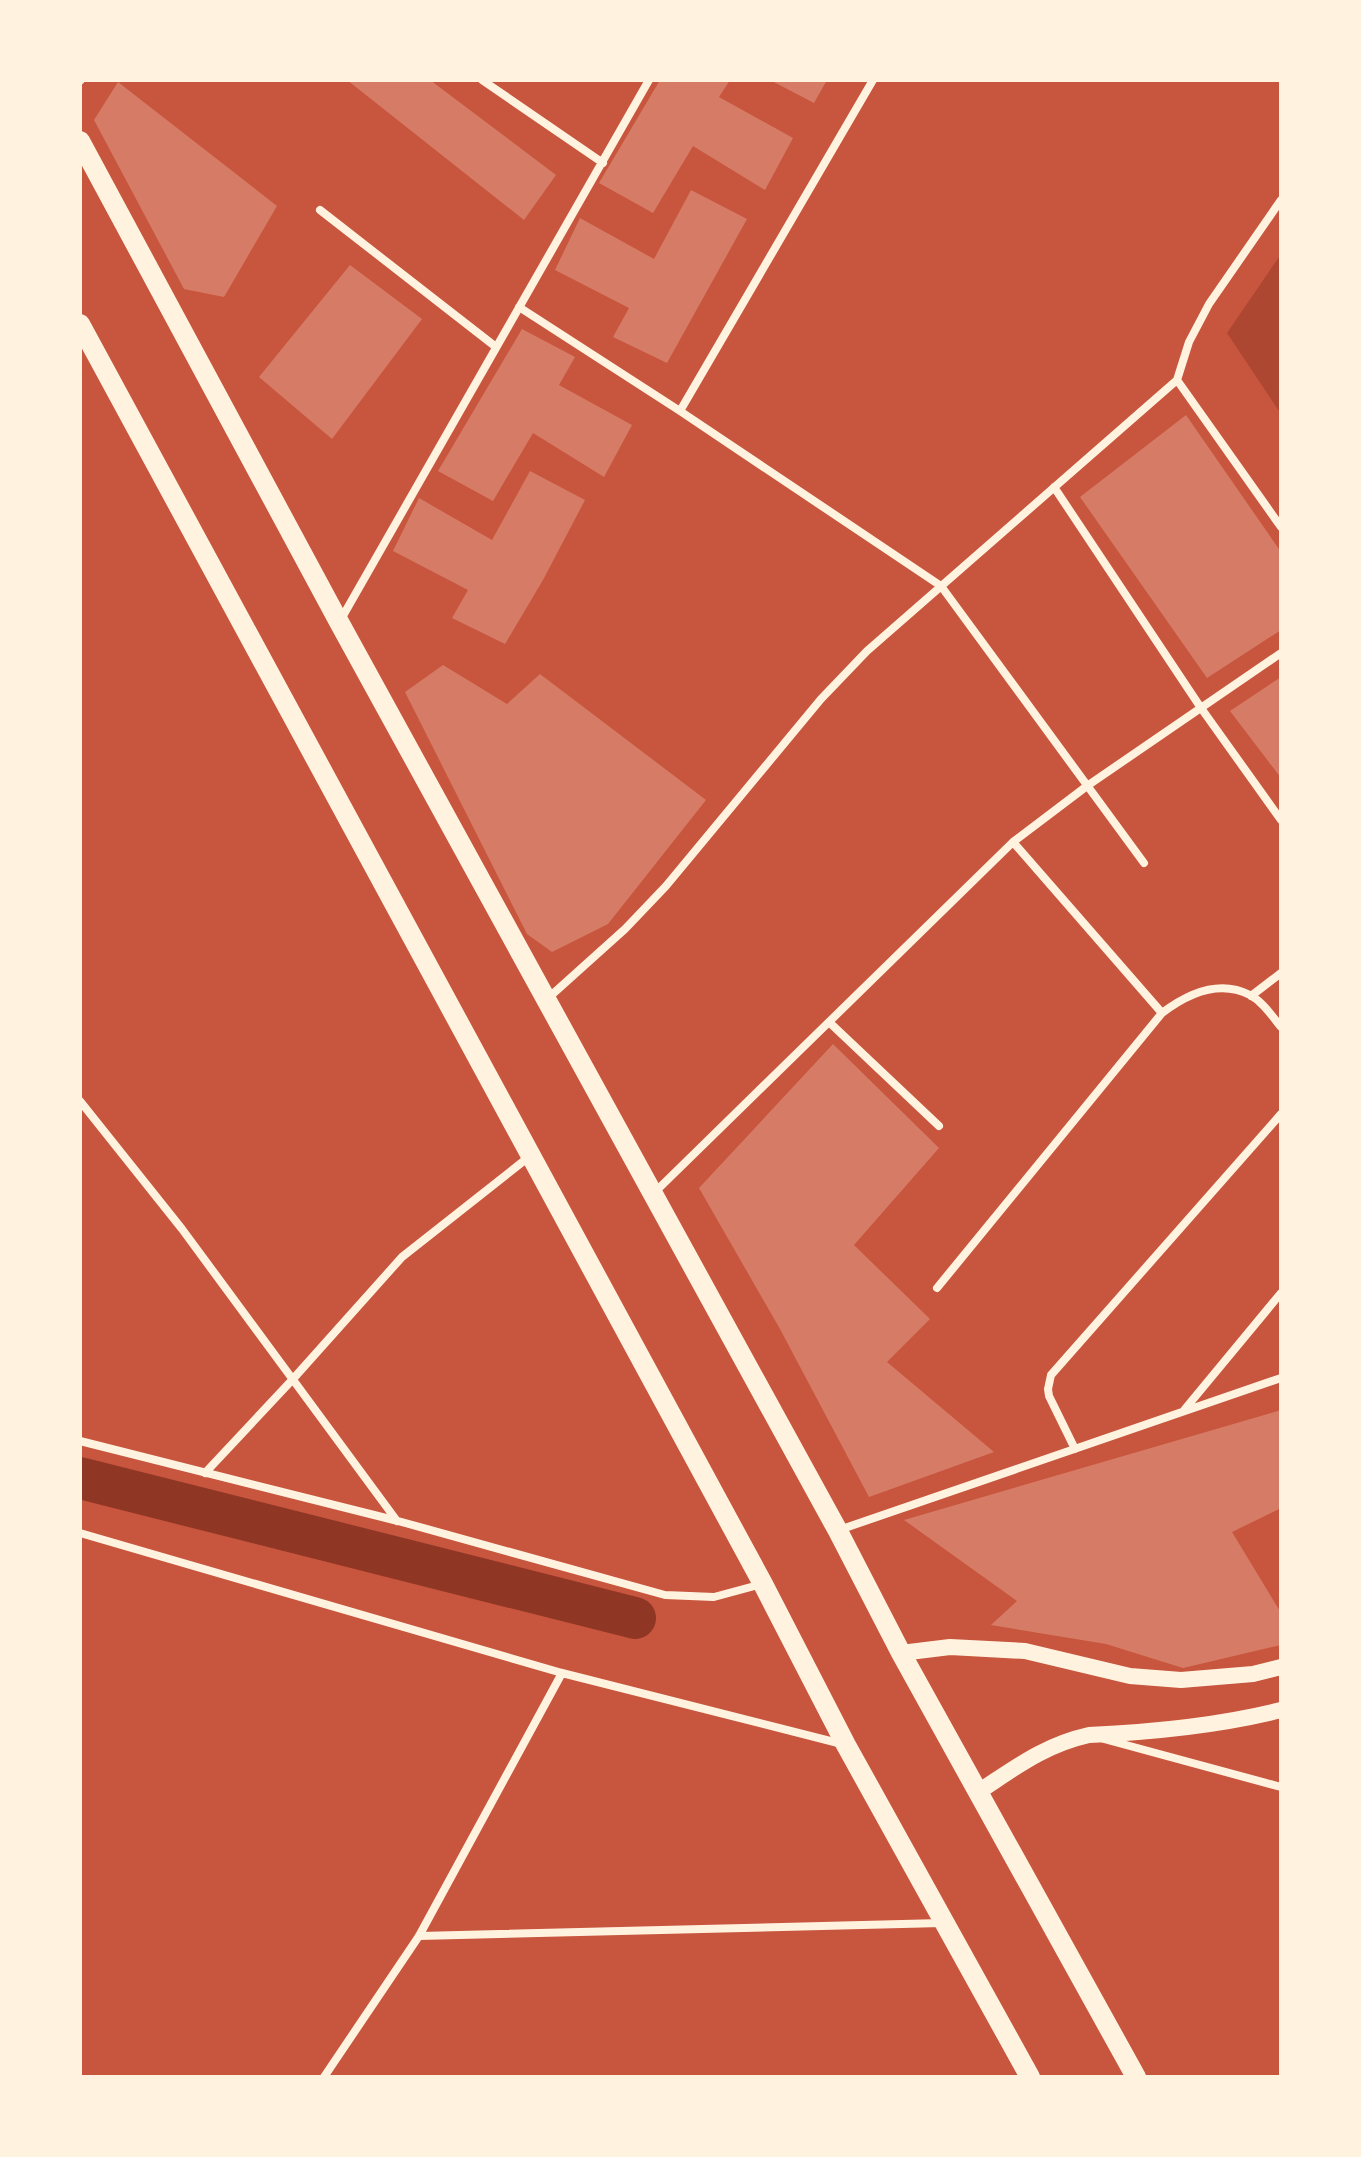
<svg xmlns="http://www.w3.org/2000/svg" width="1361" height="2157" viewBox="0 0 1361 2157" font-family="'IBM Plex Sans',sans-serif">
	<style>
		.green { fill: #ae4732 }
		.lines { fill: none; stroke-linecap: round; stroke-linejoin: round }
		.canal { stroke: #8f3625; stroke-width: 42 }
		.building { fill: #d67c66 }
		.minor { stroke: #fff3e0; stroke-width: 8 }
		.secondary { stroke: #fff3e0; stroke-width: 16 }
		.primary { stroke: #fff3e0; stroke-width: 20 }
	</style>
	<rect width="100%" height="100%" fill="#c8553d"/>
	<!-- green -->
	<path class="green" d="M1281,254V414L1227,333Z"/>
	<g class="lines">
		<!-- canal -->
		<path class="canal" d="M80,1478L635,1618"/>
	</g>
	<!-- building -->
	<path class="building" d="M347,80H430L556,175L524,220Z
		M660,80H730L719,97L793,138L765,190L693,146L653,213L599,183Z
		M770,80H827L814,103Z
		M118,82L277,206L224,297L184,289L94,120Z
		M691,190L747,219L667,363L613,337L629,308L555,270L580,218L654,259Z
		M350,265L422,319L332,439L259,377Z
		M522,329L575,357L559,385L632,425L604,477L533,433L493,501L438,471Z
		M1186,415L1281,552V630L1207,678L1080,497Z
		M530,471L585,500L543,580L505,644L452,618L468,590L393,551L419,498L492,540Z
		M443,665L507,704L540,674L706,800L608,924L552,952L527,934L405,692Z
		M1281,677V778L1230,711Z
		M833,1044L939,1148L854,1245L930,1319L887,1362L994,1452L869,1497L780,1329L699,1188Z
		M1281,1410V1508L1232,1532L1281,1613V1645L1183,1668L1106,1644L991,1625L1017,1601L904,1520Z"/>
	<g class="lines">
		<!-- minor -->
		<path class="minor" d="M482,80L603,163
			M80,81L81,80
			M320,210L496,347
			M519,307L680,411L941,586L1144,863
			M1177,380L1189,342L1209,304L1281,200
			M1177,380L1281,527
			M680,411L873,80
			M1054,487L1201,708L1281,820
			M340,621L649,80
			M1013,842L1162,1013
			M1251,996L1281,973
			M546,1000L625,929L666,886L821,699L867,651L1177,380
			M829,1022L939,1126
			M80,1101L182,1229L397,1521
			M653,1194L1013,842L1087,786L1281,653
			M937,1288L1162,1013C1187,994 1219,979 1250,995C1263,1002 1272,1016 1281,1027
			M1185,1409L1281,1293
			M80,1441L398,1521L665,1595L714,1597L762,1584
			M1075,1449L1049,1396L1048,1389L1051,1375L1281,1114
			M205,1473L293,1379L402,1257L530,1156
			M839,1530L1281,1378
			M80,1533L562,1673L842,1744
			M1104,1739L1281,1787
			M419,1936L942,1923
			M324,2077L419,1936L562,1673"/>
		<!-- secondary -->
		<path class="secondary" d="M901,1653L950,1647L1025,1651L1130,1676L1181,1680L1253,1674L1281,1667
			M978,1792C1015,1768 1044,1745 1089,1735C1154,1732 1218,1726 1281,1710"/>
		<!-- primary -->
		<path class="primary" d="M80,141L339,622L838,1531L901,1653L1136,2077
			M80,324L763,1584L846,1745L1030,2077"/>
	</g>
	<!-- border -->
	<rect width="1361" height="2157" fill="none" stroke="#fff3e0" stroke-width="164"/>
</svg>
